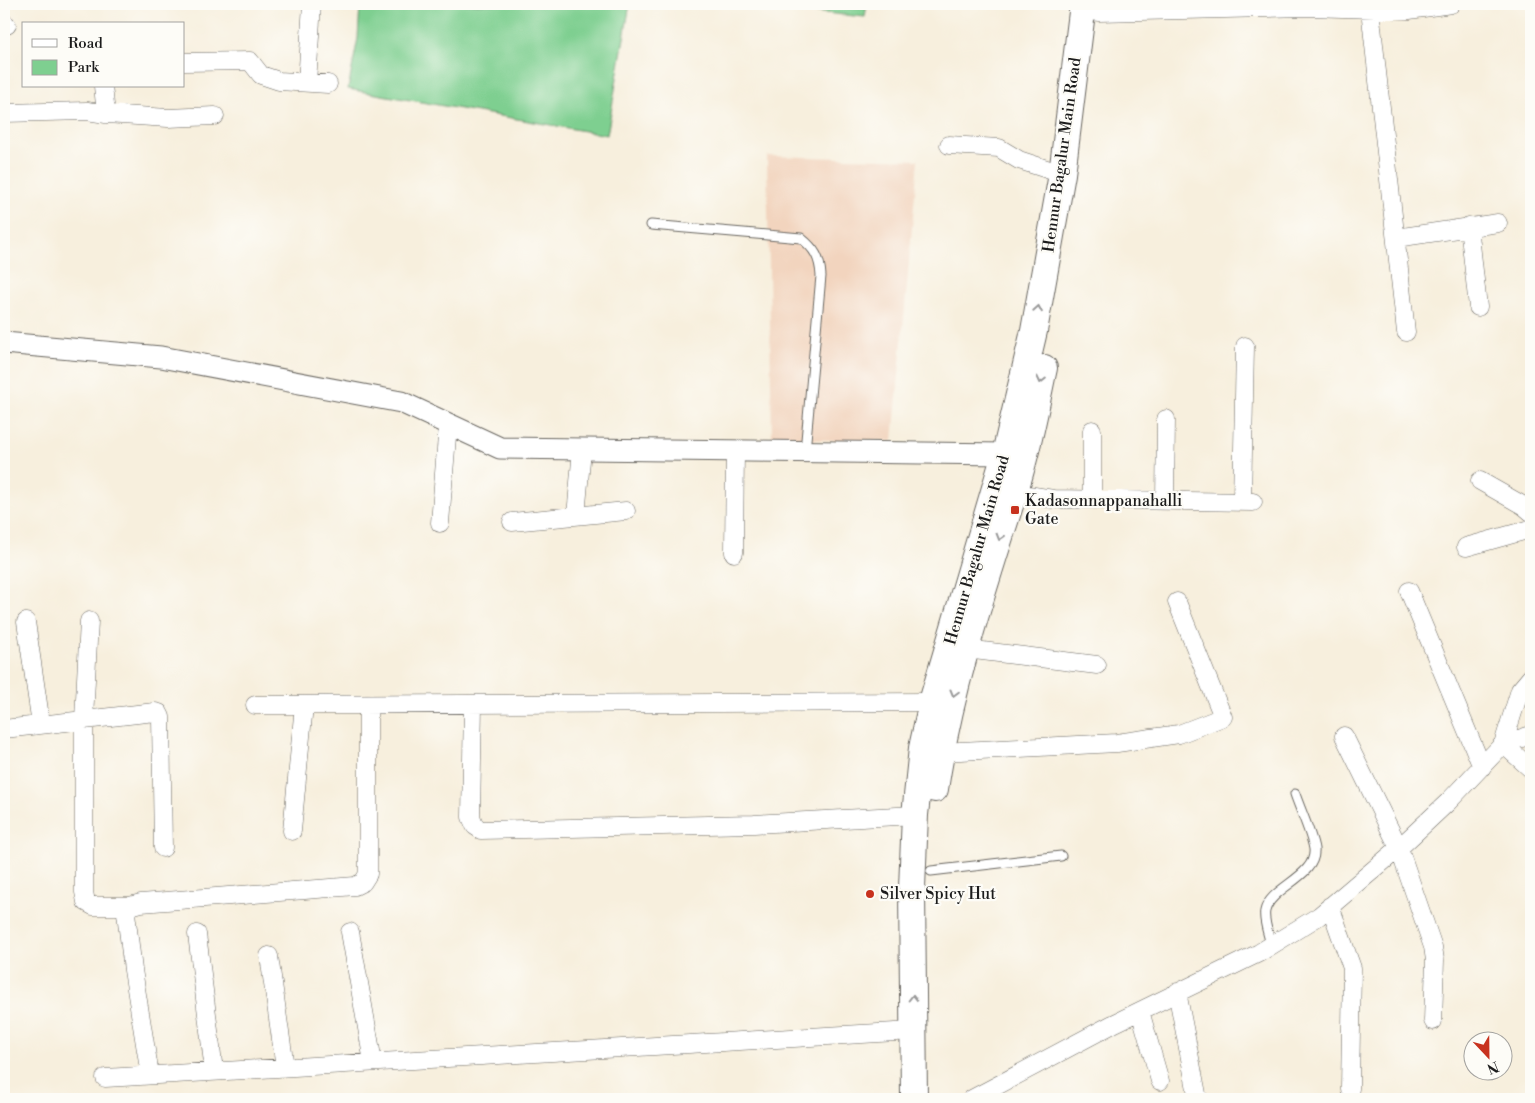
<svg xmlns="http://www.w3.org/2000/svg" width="1535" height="1103" viewBox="0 0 1535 1103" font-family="'Libre Bodoni',serif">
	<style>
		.built { fill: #f2d4be }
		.green { fill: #7ecf90; stroke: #4d7656 }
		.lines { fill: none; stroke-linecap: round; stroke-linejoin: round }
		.service-casing { stroke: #696660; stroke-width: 11 }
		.minor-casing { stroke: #696660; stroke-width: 19 }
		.tertiary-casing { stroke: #696660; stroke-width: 23 }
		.primary-casing { stroke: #696660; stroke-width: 28 }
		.service { stroke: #fff; stroke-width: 9 }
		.minor { stroke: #fff; stroke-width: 18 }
		.tertiary { stroke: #fff; stroke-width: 21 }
		.primary { stroke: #fff; stroke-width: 26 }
		.oneway { stroke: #999 }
		.poi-dot { fill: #c8321e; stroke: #fdfcf7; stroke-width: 2 }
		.labels { text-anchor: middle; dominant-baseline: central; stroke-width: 4.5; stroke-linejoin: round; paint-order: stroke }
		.street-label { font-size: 16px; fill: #1c1c1c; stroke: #fdfcf7 }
		.poi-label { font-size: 16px; fill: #1c1c1c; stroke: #fdfcf7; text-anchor: start }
	</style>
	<rect width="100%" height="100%" fill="#fdfcf7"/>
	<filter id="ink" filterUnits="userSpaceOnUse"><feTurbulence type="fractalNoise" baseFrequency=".02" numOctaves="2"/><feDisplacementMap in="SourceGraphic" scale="10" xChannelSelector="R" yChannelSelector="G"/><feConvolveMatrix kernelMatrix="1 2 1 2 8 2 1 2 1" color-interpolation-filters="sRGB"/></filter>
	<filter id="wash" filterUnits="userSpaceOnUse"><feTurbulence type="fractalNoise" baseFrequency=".0096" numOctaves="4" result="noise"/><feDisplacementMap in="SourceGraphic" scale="20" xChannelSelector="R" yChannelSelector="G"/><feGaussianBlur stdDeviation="1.12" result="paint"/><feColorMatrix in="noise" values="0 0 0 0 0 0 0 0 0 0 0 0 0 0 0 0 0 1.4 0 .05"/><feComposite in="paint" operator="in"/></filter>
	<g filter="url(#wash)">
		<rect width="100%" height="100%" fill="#f7efdd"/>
		<!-- built -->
		<path class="built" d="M767,156L918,160L893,441L772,439Z"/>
		<!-- green -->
		<path class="green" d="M360,4H630L607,135L348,89L358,38Z
			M732,4H867L865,17Z"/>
	</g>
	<g filter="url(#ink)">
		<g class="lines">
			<defs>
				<path id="service" d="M651,225L801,238C815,249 820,258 821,276L805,451
					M931,871L1061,856
					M1271,945C1269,935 1263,921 1265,911C1270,887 1317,877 1314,849C1312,835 1300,809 1295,794"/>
				<path id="minor" d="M1370,9L1406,332
					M1082,10L1099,12L1309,7L1409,10L1451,4
					M4,25H7
					M184,62L250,61L261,75L279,81L328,84
					M307,83L312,4
					M103,86L106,114
					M4,113L87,111L106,114L168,118L215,116
					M949,145L999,148L1019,160L1062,174
					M1469,226L1478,307
					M1396,238L1498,223
					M1480,481L1524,506L1531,512
					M1015,493L1053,499L1253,502
					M1092,500V430
					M1165,501L1166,419
					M1242,502L1245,346
					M576,516L582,449
					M512,522L626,511
					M440,523L448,424
					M1466,547L1531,529
					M734,553L735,450
					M1409,591L1482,767
					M89,621L84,719V892L86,902L93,906H130
					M26,622L41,724
					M966,649L1097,665
					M473,704L471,817L475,826L481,830L754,824L915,815
					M255,705L932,702
					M4,729L155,712L159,713L161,717L163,848
					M1344,736L1399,848L1433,947L1435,960L1433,1021
					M1503,744L1531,769
					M1503,744L1531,735
					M933,750L941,752L1117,743L1179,734L1223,717L1177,602
					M292,831L304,705
					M1330,906L1352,968L1350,1089
					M350,932L373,1062
					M197,934L214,1071
					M269,956L285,1067
					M1177,992L1198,1099
					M1140,1011L1160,1081
					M150,1075L133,970L126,913L130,906L141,903L355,886L363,882L368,874V705
					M105,1078L913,1031
					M972,1099L1113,1024L1259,953L1319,916L1399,848L1448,802L1503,744L1520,690L1531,677"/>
				<path id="tertiary" d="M4,343L161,357L401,402L500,448L1005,454L1019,457"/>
				<path id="primary" d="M935,789C950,688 983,590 1014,493C1028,452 1035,409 1044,368
					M914,1099L912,888L915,815L922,748L932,702L1005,454L1034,331L1062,174L1083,4"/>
			</defs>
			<!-- service casing -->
			<use href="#service" class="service-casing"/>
			<!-- minor casing -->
			<use href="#minor" class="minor-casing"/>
			<!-- tertiary casing -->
			<use href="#tertiary" class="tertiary-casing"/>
			<!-- primary casing -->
			<use href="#primary" class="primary-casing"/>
			<!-- service -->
			<use href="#service" class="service"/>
			<!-- minor -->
			<use href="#minor" class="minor"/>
			<!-- tertiary -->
			<use href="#tertiary" class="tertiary"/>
			<!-- primary -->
			<use href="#primary" class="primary"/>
		</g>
		<!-- one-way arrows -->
		<defs><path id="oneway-chevron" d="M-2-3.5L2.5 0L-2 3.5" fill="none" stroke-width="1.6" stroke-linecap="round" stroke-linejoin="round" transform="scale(1.25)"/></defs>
		<g class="oneway">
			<use href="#oneway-chevron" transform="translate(1038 309) rotate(-80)"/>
			<use href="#oneway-chevron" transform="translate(1041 380) rotate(103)"/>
			<use href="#oneway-chevron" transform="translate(1000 537) rotate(107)"/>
			<use href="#oneway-chevron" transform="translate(954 693) rotate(105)"/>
			<use href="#oneway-chevron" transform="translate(913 998) rotate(-90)"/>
		</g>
	</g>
	<!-- markers -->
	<g class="poi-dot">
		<rect x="1010" y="505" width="10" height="10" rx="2.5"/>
		<circle cx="870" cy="894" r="5"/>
	</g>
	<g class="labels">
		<!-- street labels -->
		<g class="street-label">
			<text transform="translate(1062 155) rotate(-82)">Hennur Bagalur Main Road</text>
			<text transform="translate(977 550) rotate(-74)">Hennur Bagalur Main Road</text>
		</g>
		<!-- poi labels -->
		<g class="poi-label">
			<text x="1025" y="501">Kadasonnappanahalli<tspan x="1025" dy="18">Gate</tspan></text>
			<text x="880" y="894">Silver Spicy Hut</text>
		</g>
	</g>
	<!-- margin -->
	<rect width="1535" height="1103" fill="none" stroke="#fdfcf7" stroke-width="20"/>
	<!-- legend -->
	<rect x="22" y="22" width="162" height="65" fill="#fdfcf7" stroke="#a3a29f"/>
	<rect x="32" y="39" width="25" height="8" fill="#ffffff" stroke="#a3a29f"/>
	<text x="68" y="48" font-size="15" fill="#1c1c1c">Road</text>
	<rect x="32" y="60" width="25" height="15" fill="#7ecf90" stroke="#a3a29f"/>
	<text x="68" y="72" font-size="15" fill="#1c1c1c">Park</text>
	<!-- north arrow -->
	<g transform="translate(1488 1056) rotate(158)"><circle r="24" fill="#fdfcf7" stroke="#a3a29f"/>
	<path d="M0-4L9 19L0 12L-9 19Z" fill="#c8321e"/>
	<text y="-8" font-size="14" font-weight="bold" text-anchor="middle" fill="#1c1c1c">N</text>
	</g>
</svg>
